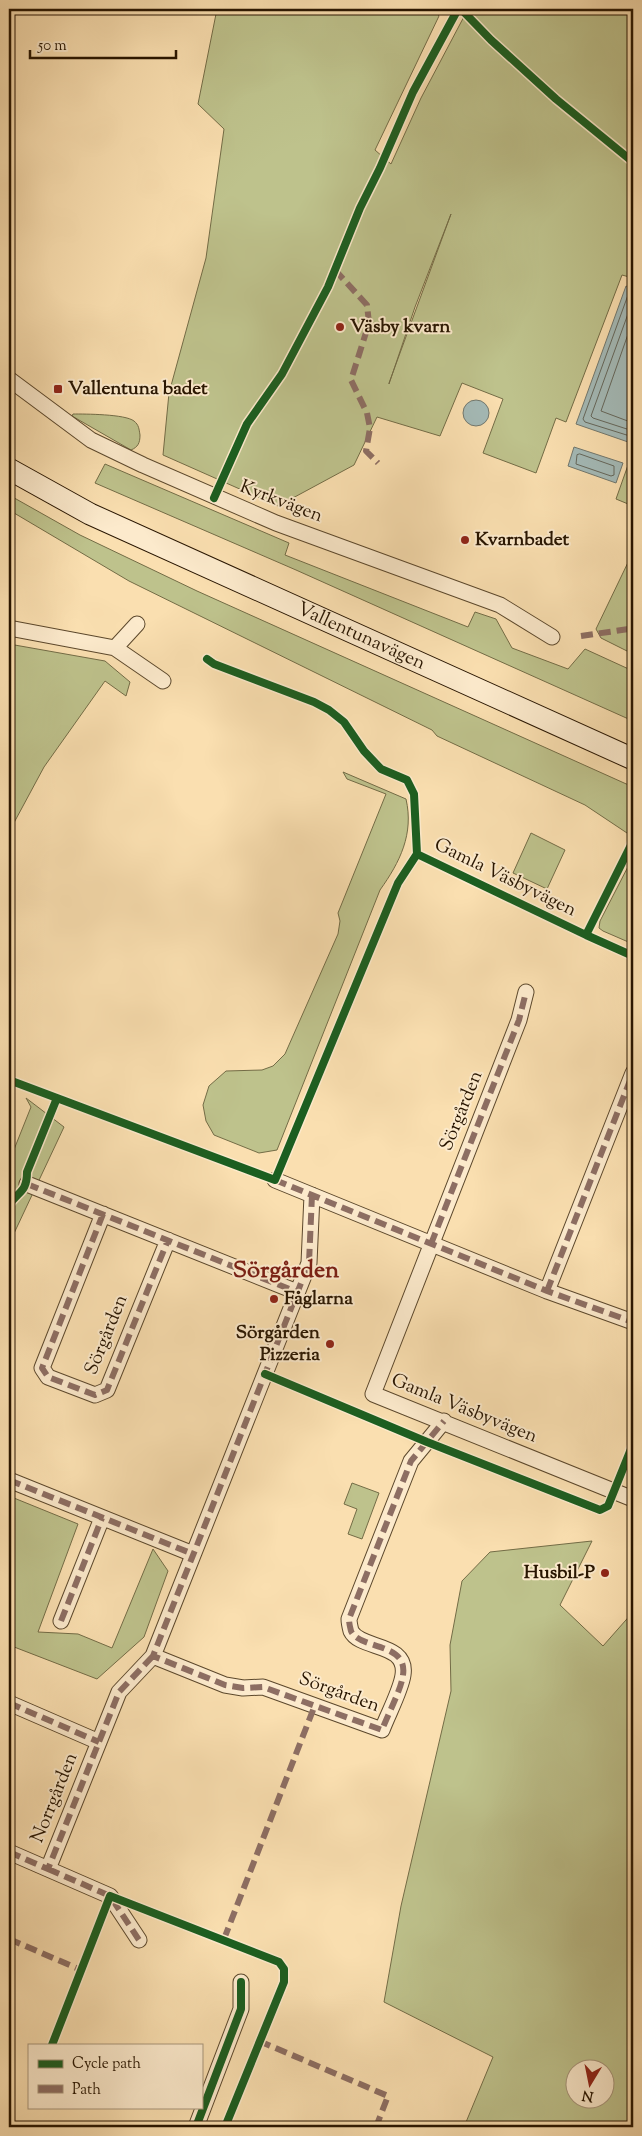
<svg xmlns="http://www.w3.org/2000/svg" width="642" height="2136" viewBox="0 0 642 2136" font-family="'Sorts Mill Goudy',serif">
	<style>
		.green { fill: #bec28c; stroke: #736c46; fill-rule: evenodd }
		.water { fill: #a4bab7; stroke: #72786e }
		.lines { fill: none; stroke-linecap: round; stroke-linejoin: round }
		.shore { stroke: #66685c; stroke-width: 1 }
		.minor-casing { stroke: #5c482c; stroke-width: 17 }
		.secondary-casing { stroke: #281500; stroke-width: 23 }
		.minor { stroke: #fceacc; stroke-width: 15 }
		.secondary { stroke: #fceacc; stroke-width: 21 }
		.quiet { stroke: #8d6e63; stroke-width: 6; stroke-dasharray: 12 6; stroke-linecap: butt }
		.cycleway-casing { stroke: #fceacc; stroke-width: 11 }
		.cycleway { stroke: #1b5e20; stroke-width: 8 }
		.poi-dot { fill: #8f2418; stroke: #fceacc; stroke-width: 2 }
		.labels { text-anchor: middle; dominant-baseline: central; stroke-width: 4; stroke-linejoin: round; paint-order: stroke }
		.poi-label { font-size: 19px; font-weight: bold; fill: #281500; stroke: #fceacc; text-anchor: start }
		.street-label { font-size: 19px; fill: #281500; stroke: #fceacc }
		.district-label { font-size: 24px; font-weight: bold; fill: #7a1f14; stroke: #fceacc }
	</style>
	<rect width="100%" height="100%" fill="#fadfb0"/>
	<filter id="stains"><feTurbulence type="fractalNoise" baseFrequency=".004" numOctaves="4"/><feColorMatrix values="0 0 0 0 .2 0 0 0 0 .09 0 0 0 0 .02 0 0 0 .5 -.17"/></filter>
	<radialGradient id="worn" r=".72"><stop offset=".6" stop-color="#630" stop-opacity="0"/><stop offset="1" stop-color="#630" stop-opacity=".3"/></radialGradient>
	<!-- green -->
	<path class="green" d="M217,9H435L439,16L375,150L391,164L421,98L468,9H633V278L622,275L566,422L556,418L536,473L483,453L503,399L462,383L440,436L377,417L354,465L278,506L163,455L169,393L206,258L224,129L198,104ZM451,214L389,383V384L415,307Z
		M73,414C85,414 125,414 134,421C139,425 139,429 140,435C140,443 138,447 131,450L72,416Z
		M633,451V506L616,499Z
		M105,464L289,543L285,555L468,627L475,612L496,619L512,648L568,669L585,649L633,671V721L296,570L95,483Z
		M9,495L80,535L197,591L633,787V820L627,833L585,805L437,736L432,730L129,581L9,510Z
		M633,552V654L601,638L596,629Z
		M9,644L105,661L130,682L126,696L105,681L44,767L9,832Z
		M343,772L406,799C414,834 400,862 380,890L277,1150L259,1153L214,1135L206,1121L203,1105L209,1086L226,1071L262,1070L273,1066L285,1054L338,934L340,921L338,913L386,794L347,779Z
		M531,833L565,850L547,889L513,873Z
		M633,857V944L603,931L599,928L600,921Z
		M26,1098L64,1127L9,1244V1162L31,1107Z
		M352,1483L379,1493L362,1539L348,1534L357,1509L344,1504Z
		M9,1496L78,1524L38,1632L78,1634L112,1648L153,1549L168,1571L144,1637L97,1679L9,1645Z
		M592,1541L560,1605L603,1646L633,1612V2127H464L493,2057L384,2002L401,1906L451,1691L450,1645L462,1581L490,1552ZM574,2068H604V2098H574Z"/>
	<!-- water -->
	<path class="water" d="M626,286L633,289V436L631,443L576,424Z
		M463 413a13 13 0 1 1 26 0a13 13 0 1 1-26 0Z
		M574,447L623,463L616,483L568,466Z"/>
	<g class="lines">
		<!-- shore -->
		<path class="shore" d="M633,293L628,295L583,419L585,422L633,437
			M633,300L591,416L593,418L633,431
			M633,320L601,411L633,423
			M580,454L614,466V475L611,476L576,464L577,455Z"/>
		<defs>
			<path id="minor" d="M9,379L91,440L143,465L276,523L500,605L552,637
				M9,628L115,648L163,681
				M115,648L137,624
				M526,992L519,1020L373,1394L633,1499
				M275,1180L547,1291L633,1322
				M27,1184L297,1292
				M312,1195L309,1263L153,1656L225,1685L243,1688L263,1687L382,1730C388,1714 401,1690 403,1675C408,1642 360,1650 351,1631C350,1627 349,1623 349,1619L411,1461L444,1421
				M103,1214L42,1368L48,1377L95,1395L107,1390L168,1240
				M547,1291L633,1073
				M9,1480L193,1554
				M61,1621L102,1518
				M9,1703L99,1742
				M9,1852L48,1869L119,1692L153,1656
				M48,1869L110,1896L139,1940
				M196,2127L241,2009V1982"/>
			<g id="secondary">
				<path id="s1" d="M9,469L90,514L633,759"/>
			</g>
		</defs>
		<!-- minor casing -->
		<use href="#minor" class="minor-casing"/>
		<!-- secondary casing -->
		<use href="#secondary" class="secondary-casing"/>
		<!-- minor -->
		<use href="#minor" class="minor"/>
		<!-- secondary -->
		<use href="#secondary" class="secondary"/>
		<!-- quiet -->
		<path class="quiet" d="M335,270L367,305L369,323L351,380L367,413L370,428L366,451L378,463
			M581,636L629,629L633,631
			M275,1180L547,1291L633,1322
			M27,1184L297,1292
			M312,1195L309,1263L153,1656L225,1685L243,1688L263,1687L382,1730C388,1714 401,1690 403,1675C408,1642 360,1650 351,1631C350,1627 349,1623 349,1619L411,1461L444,1421
			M103,1214L42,1368L48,1377L95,1395L107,1390L168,1240
			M431,1244L519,1020L526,992
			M547,1291L633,1073
			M9,1480L193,1554
			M61,1621L102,1518
			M9,1703L99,1742
			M9,1852L48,1869L119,1692L153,1656
			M48,1869L110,1896L139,1940
			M9,1939L81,1970
			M224,1939L315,1705
			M259,2041L388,2096L376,2127"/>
		<defs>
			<path id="cycleway" d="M461,9L491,40L556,99L633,162
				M214,498L247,424L282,374L328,287L360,208L380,168L413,92L458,9
				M417,854L586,935L633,956
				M586,935L633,841
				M9,1080L275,1180L398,883L417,854L414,794L407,780L381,769L364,751L344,722L329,710L314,702L214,664L207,659
				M9,1205C18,1191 27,1193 27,1172L57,1098
				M265,1374L427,1442L600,1510L608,1506L633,1444
				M52,2045L110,1896L279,1962L284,1969V1982L225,2127
				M196,2127L241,2009V1982"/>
		</defs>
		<!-- cycleway casing -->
		<use href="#cycleway" class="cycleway-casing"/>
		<!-- cycleway -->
		<use href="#cycleway" class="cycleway"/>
	</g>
	<!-- markers -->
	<g class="poi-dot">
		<circle cx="340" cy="327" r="5"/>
		<rect x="53" y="384" width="10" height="10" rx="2.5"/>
		<circle cx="465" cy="540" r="5"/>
		<circle cx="274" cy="1299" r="5"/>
		<circle cx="330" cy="1344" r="5"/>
		<circle cx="605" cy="1573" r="5"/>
	</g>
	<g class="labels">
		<!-- poi labels -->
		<g class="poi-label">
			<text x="350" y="327">Väsby kvarn</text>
			<text x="68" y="389">Vallentuna badet</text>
			<text x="475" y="540">Kvarnbadet</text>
			<text x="284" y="1299">Fåglarna</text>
			<text x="320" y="1333" text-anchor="end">Sörgården<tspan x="320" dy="22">Pizzeria</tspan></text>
			<text x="595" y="1573" text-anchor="end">Husbil-P</text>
		</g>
		<!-- street labels -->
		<g class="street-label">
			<text transform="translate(281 502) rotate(21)">Kyrkvägen</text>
			<text stroke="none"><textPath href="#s1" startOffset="390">Vallentunavägen</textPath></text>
			<text transform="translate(505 878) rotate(26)">Gamla Väsbyvägen</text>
			<text transform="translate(462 1111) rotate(-68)">Sörgården</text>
			<text transform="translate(107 1335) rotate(-68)">Sörgården</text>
			<text transform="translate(464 1409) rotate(22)">Gamla Väsbyvägen</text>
			<text transform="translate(339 1693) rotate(20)">Sörgården</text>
			<text transform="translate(55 1798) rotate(-68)">Norrgården</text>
		</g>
		<!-- district labels -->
		<g class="district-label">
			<text x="286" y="1271">Sörgården</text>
		</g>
	</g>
	<!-- margin -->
	<rect width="642" height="2136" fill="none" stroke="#fadfb0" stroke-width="30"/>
	<rect x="10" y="10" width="622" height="2116" fill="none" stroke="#281500" stroke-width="2.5"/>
	<rect x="15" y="15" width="612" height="2106" fill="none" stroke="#281500"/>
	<!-- legend -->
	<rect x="28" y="2044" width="175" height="65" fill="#fceacc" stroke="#a7957a"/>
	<rect x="38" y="2060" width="25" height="8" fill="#1b5e20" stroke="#a7957a"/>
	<text x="72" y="2068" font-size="15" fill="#281500">Cycle path</text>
	<rect x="38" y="2085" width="25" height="8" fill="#8d6e63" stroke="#a7957a"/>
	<text x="72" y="2094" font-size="15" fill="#281500">Path</text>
	<!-- north arrow -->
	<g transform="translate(590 2084) rotate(190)"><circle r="24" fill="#fceacc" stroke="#a7957a"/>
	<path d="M0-4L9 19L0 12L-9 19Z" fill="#8f2418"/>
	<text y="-8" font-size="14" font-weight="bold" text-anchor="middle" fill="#281500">N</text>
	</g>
	<!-- scale -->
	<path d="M30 50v8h146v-8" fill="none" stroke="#281500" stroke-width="2.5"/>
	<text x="38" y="50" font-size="15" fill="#281500" stroke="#fceacc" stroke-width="4" paint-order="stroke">50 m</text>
	<rect width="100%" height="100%" filter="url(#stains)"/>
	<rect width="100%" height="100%" fill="url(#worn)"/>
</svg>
